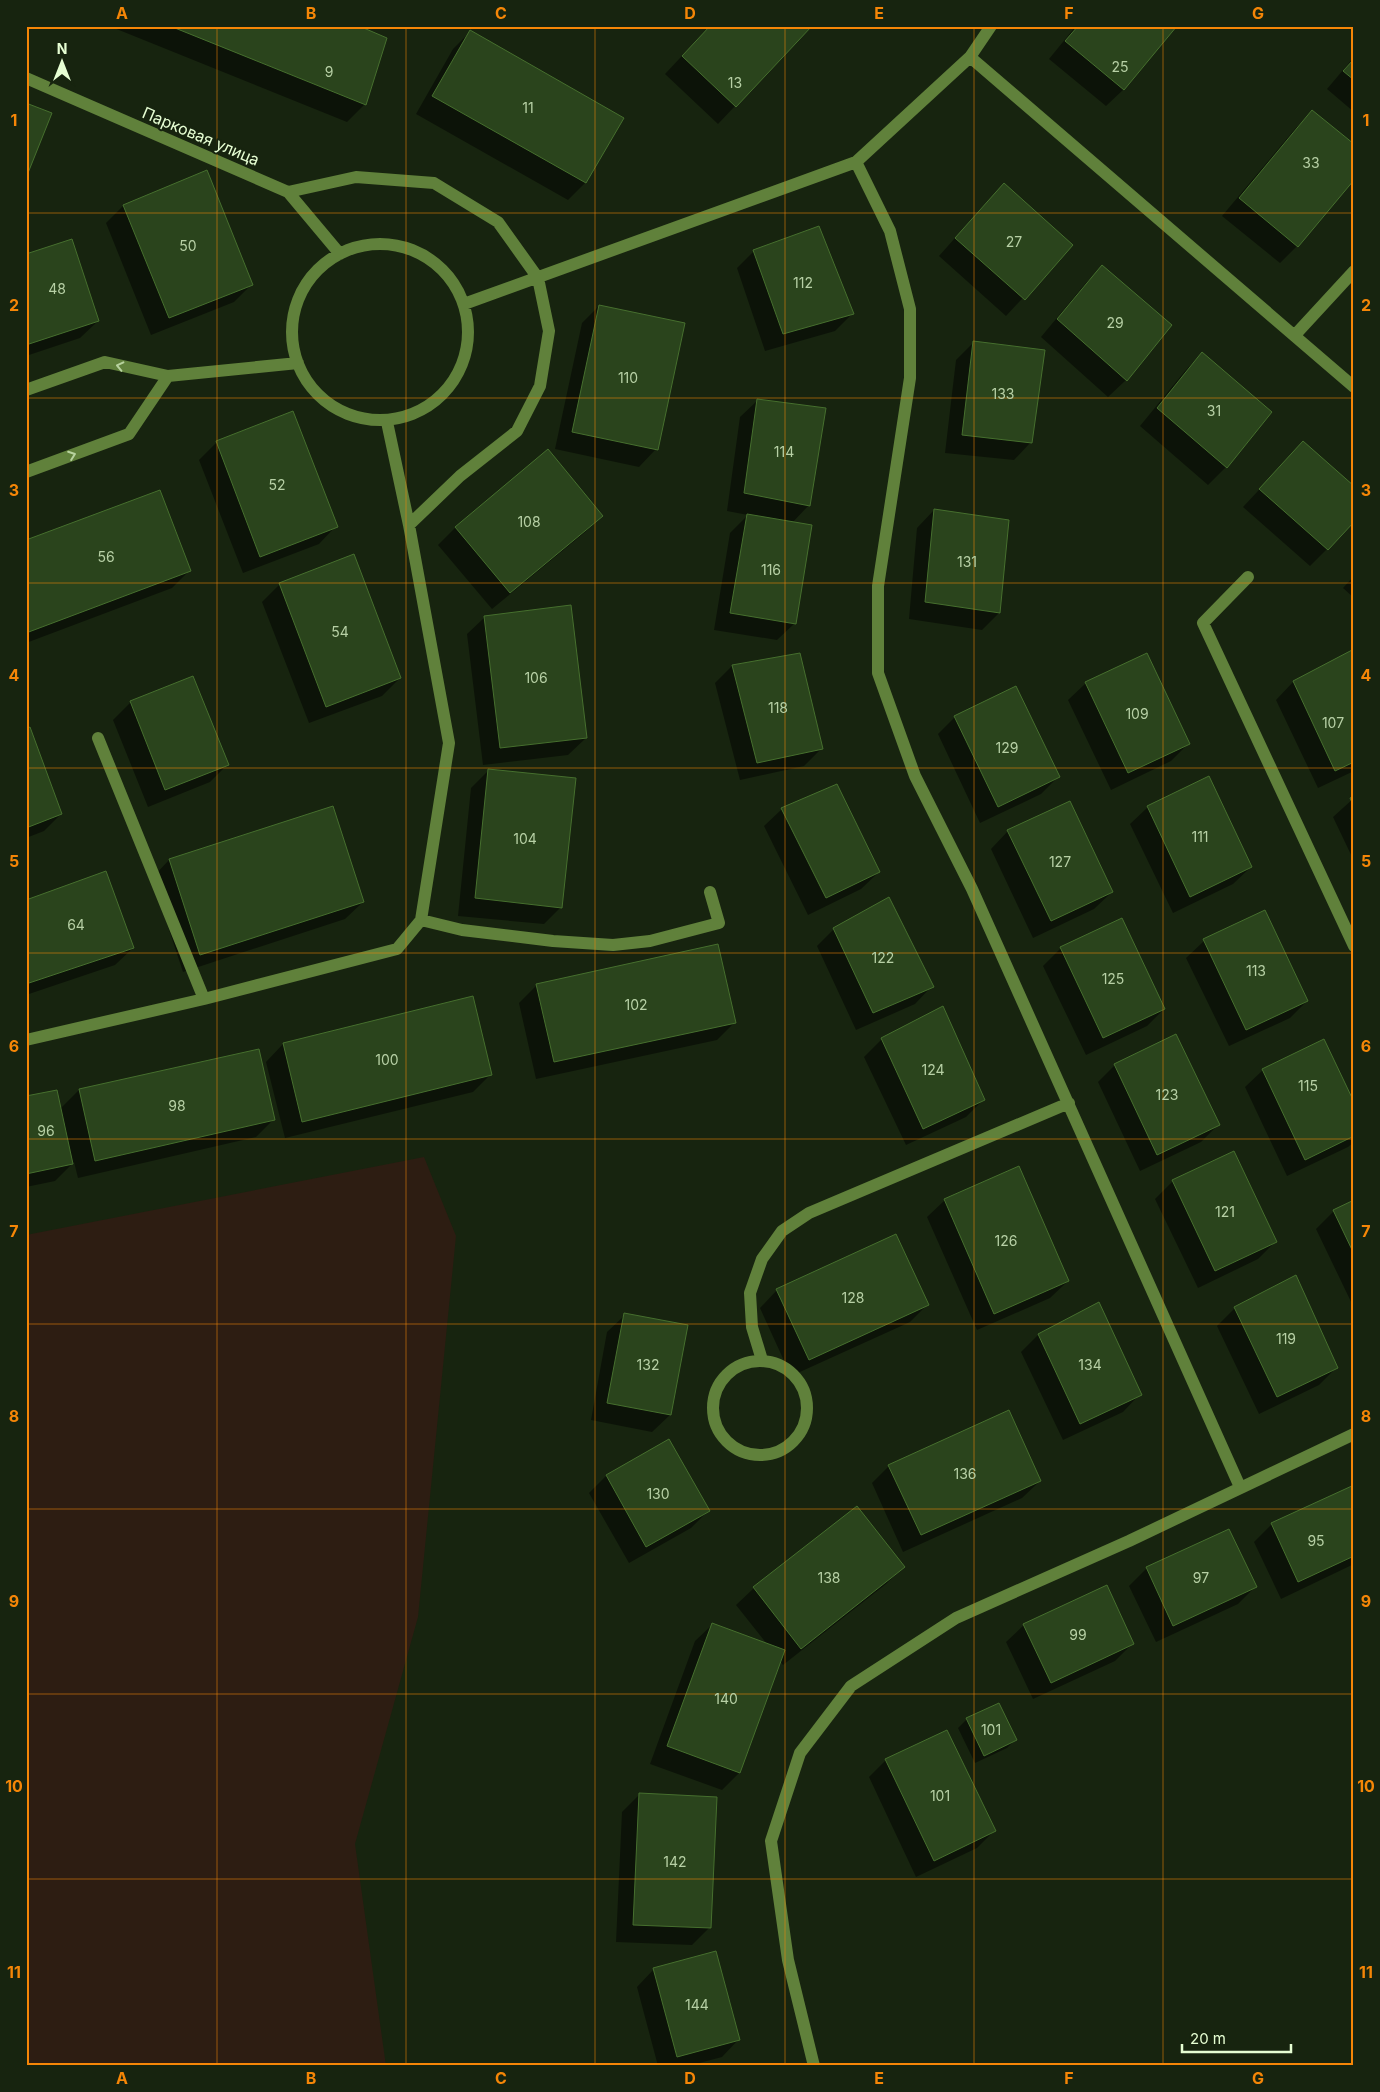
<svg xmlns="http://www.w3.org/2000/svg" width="1380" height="2092" viewBox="0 0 1380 2092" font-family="Inter,sans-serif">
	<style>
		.green { fill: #2d1d12 }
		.shadow { fill: #0007 }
		.building { fill: #2a441c; stroke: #466f2e }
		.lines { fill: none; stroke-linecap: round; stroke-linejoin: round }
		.minor { stroke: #60813b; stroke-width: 12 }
		.oneway { stroke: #b7d29e }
		.grid { fill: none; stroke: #f58607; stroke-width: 1; stroke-opacity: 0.55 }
		.labels { text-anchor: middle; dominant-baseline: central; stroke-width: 4; stroke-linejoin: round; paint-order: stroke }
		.number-label { font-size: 14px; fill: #b7d0a5 }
		.street-label { font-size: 16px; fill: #e6fed3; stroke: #17240f }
		.neatline { fill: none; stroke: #f58607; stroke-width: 2 }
		.grid-label { font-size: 16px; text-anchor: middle; font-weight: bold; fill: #f58607 }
	</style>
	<rect width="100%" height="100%" fill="#17240f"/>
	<!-- green -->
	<path class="green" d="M424,1157L456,1236L418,1617L355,1844L386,2066H26V1235Z"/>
	<!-- shadow -->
	<path class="shadow" d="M115,26H355L365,104L347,122L114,28Z
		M710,26H811L718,124L665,74Z
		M1076,26H1176L1124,89L1106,106L1049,59Z
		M470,32L622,118L585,183L568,200L416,114L453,49Z
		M1354,57V112L1327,89Z
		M1312,112L1297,246L1280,263L1222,216L1295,129Z
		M987,202L1072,245L1006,316L939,256Z
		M123,206L252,284L234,302L151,335L106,223Z
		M754,251L853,313L835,331L765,351L737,268Z
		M26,256L98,321L80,338L26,356Z
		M1102,267L1171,325L1126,380L1108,397L1041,337L1085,284Z
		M599,306L656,449L639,467L555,449L582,323Z
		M973,343L1031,442L1014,460L945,453L956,360Z
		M1202,353L1270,412L1226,467L1208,485L1140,426L1185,371Z
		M758,400L809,505L792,523L795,623L777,640L714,630L730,533L748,515L727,511L740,417Z
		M293,413L336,526L319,544L243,573L199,460L216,443Z
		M1303,443L1327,549L1310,566L1243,507Z
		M934,510L999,613L982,630L909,619L917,528Z
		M602,516L584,533L492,609L438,545L456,527Z
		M26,541L189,571L172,588L26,643Z
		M1354,576V598L1343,588Z
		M280,584L400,678L382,696L309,723L262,602Z
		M485,617L586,738L568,755L483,765L467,634Z
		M1354,651V771L1318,788L1276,700L1293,682Z
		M1146,654L1189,743L1171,761L1111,790L1068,700L1086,683Z
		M732,666L821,749L804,766L740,780L715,683Z
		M193,678L228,764L210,782L148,807L113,720L131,702Z
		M955,717L1058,777L1041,794L980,823L938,734Z
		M26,730L61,814L44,831L26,838Z
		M489,770L561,907L544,924L458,916L471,788Z
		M1354,798V861L1333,817Z
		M1148,807L1251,867L1233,884L1173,913L1130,824Z
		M782,809L879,872L861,889L808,915L764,826Z
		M1008,831L1112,892L1094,909L1033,938L991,849Z
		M169,860L363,902L345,919L183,972L152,878Z
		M26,901L133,948L115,965L26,995Z
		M834,929L932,986L915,1004L856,1030L817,946Z
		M1204,941L1307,1001L1290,1018L1229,1046L1186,958Z
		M1061,948L1164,1009L1147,1026L1086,1055L1043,966Z
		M537,985L734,1023L717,1040L536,1079L519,1003Z
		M882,1039L983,1100L966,1117L906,1145L864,1057Z
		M283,1044L491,1074L473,1092L285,1138L266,1062Z
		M258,1050L273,1120L256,1137L78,1178L74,1162L55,1181L26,1187V1098L60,1109L79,1090Z
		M1115,1065L1218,1125L1201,1142L1140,1171L1098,1082Z
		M1263,1070L1354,1105V1142L1348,1147L1287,1176L1245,1087Z
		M1173,1181L1276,1241L1258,1259L1198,1288L1155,1199Z
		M945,1200L1068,1281L1050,1298L977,1330L927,1217Z
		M1354,1201V1308L1316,1229L1334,1211Z
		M777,1290L927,1305L910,1322L791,1376L760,1308Z
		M1099,1304L1140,1394L1123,1412L1063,1440L1021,1352L1038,1335Z
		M1235,1308L1336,1368L1319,1385L1259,1414L1217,1326Z
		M625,1315L670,1415L652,1432L591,1420L607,1332Z
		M668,1441L708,1511L691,1528L629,1563L589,1493L606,1476Z
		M889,1466L1040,1481L1022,1498L903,1552L872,1483Z
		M1354,1486V1564L1281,1599L1254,1542L1272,1524Z
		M903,1567L886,1584L783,1665L780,1661L739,1773L722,1790L650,1764L695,1641L713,1624L767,1644L736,1605L754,1588Z
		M1147,1568L1255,1587L1238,1604L1156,1642L1129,1586Z
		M1024,1625L1133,1643L1115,1661L1033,1699L1006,1642Z
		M967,1719L1015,1740L1007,1748L975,1763L958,1728Z
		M886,1760L994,1831L977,1848L916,1877L869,1777Z
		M640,1794L709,1928L692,1945L616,1942L622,1812Z
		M654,1969L739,2039L722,2057L688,2066H658L637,1987Z"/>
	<!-- building -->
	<path class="building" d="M170,26H359L387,38L366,105Z
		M710,26H812L736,107L682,56Z
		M1078,26H1177L1124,90L1065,41Z
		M470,30L624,118L586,183L432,96Z
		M1354,59V80L1343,71Z
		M26,103L52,113L26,178Z
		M1312,110L1354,144V180L1298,247L1239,198Z
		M207,170L253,285L169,318L123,205Z
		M1004,183L1073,245L1025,300L955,238Z
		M819,226L854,314L783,334L753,250Z
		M72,239L99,321L26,345V254Z
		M1102,265L1172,325L1127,381L1057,319Z
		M599,305L685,323L658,450L572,432Z
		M973,341L1045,350L1032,443L962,435Z
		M1202,352L1272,412L1227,468L1157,408Z
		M757,399L826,408L810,506L744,493Z
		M293,411L338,527L260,557L216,441Z
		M1303,441L1354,486V522L1328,550L1259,489Z
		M548,449L603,516L510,593L455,527Z
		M160,490L191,571L26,633V540Z
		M934,509L1009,520L1000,613L925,602Z
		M747,514L812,525L796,624L730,613Z
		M354,554L401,678L326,707L279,583Z
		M571,605L587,738L500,748L484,616Z
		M1354,649V762L1335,771L1293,681Z
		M800,653L823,749L757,763L732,665Z
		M1147,653L1190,744L1128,773L1085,682Z
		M193,676L229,765L165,790L130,701Z
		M1016,686L1060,777L998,807L954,716Z
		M30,727L62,814L26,828V729Z
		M488,769L576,778L562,908L475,898Z
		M1209,776L1252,867L1190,897L1147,806Z
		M837,784L880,872L826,898L781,808Z
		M1354,796V807L1350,798Z
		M1070,801L1113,892L1051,921L1007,830Z
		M333,806L364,902L200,955L169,859Z
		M106,871L134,948L26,984V900Z
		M889,897L934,987L873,1013L833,928Z
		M1265,910L1308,1001L1246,1030L1203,939Z
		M1122,918L1165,1009L1103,1038L1060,947Z
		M718,944L736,1023L554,1062L536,984Z
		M473,996L492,1075L302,1122L283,1043Z
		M943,1006L985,1100L923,1129L881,1038Z
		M1176,1034L1220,1125L1157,1155L1114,1064Z
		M1324,1039L1354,1102V1136L1305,1160L1262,1069Z
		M259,1049L275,1120L95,1161L79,1089Z
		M57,1090L73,1164L26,1174V1096Z
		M1234,1151L1277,1242L1215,1271L1172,1180Z
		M1019,1166L1069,1281L994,1314L944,1199Z
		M1354,1200V1254L1333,1210Z
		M896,1234L929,1305L809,1360L776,1289Z
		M1296,1275L1338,1368L1277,1397L1234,1307Z
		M1099,1302L1142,1395L1080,1424L1038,1334Z
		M624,1313L688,1325L671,1415L607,1403Z
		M1009,1410L1041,1481L921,1535L888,1465Z
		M669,1439L710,1511L646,1547L606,1475Z
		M1354,1485V1556L1298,1582L1271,1523Z
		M857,1506L905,1567L801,1649L753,1587Z
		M1229,1529L1257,1587L1173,1626L1146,1567Z
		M1107,1585L1134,1644L1051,1683L1023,1624Z
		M712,1623L785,1650L740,1773L667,1746Z
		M999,1703L1017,1740L984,1756L966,1718Z
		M947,1730L996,1831L934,1861L885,1759Z
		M639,1793L717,1797L711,1928L633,1925Z
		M716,1951L740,2040L677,2057L653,1968Z"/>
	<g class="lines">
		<!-- minor -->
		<path class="minor" d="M970,57L1354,387
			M26,78L288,192L340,254
			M856,162L890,231L910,309V378L878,586V673L915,776L972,889L1240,1487
			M288,192L356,177L434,183L498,222L538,278L549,331L540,386L517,431L460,476L409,525
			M292 332a88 88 0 1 1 176 0a88 88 0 1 1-176 0Z
			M464,304L856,162L970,57L991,26
			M1295,335L1354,271
			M26,390L105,362L168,376L298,363
			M26,472L129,434L168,376
			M1248,577L1203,623L1354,946
			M98,738L204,999
			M421,920L462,930L553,941L613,945L650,941L719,923L710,892
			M26,1040L204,999L397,949L421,920L449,743L409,525L387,422
			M762,1360L752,1327L750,1293L762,1259L782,1231L809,1213L1069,1103
			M713 1408a47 47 0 1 1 94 0a47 47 0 1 1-94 0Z
			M814,2066L788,1960L771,1841L800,1753L851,1686L956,1618L1129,1541L1354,1434"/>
	</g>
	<!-- one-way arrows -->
	<defs><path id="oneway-chevron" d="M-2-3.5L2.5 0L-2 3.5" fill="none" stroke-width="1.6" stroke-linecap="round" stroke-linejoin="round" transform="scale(1.25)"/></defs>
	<g class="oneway">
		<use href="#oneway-chevron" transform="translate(120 366) rotate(-167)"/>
		<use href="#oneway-chevron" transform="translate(72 455) rotate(-20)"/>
	</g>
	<!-- grid -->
	<path class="grid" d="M217,26V2066M406,26V2066M595,26V2066M785,26V2066M974,26V2066M1163,26V2066M26,213H1354M26,398H1354M26,583H1354M26,768H1354M26,953H1354M26,1139H1354M26,1324H1354M26,1509H1354M26,1694H1354M26,1879H1354"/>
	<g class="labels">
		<!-- number labels -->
		<g class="number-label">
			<text x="1120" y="66">25</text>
			<text x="329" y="71">9</text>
			<text x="735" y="82">13</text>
			<text x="528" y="107">11</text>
			<text x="1311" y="162">33</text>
			<text x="1014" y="241">27</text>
			<text x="188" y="245">50</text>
			<text x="803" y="282">112</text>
			<text x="57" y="288">48</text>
			<text x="1115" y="322">29</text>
			<text x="628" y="377">110</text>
			<text x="1003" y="393">133</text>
			<text x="1214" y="410">31</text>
			<text x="784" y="451">114</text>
			<text x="277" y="484">52</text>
			<text x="529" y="521">108</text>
			<text x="106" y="556">56</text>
			<text x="967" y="561">131</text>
			<text x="771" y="569">116</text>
			<text x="340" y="631">54</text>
			<text x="536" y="677">106</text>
			<text x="778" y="707">118</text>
			<text x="1137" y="713">109</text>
			<text x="1333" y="722">107</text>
			<text x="1007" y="747">129</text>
			<text x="1200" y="836">111</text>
			<text x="525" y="838">104</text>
			<text x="1060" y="861">127</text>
			<text x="76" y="924">64</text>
			<text x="883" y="957">122</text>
			<text x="1256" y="970">113</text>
			<text x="1113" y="978">125</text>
			<text x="636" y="1004">102</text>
			<text x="387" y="1059">100</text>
			<text x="933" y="1069">124</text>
			<text x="1308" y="1085">115</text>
			<text x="1167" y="1094">123</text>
			<text x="177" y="1105">98</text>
			<text x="46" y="1130">96</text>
			<text x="1225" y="1211">121</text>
			<text x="1006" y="1240">126</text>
			<text x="853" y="1297">128</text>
			<text x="1286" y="1338">119</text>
			<text x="648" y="1364">132</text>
			<text x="1090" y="1364">134</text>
			<text x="965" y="1473">136</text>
			<text x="658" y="1493">130</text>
			<text x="1316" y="1540">95</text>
			<text x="829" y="1577">138</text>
			<text x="1201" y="1577">97</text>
			<text x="1078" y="1634">99</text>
			<text x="726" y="1698">140</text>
			<text x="991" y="1729">101</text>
			<text x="940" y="1795">101</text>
			<text x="675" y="1861">142</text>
			<text x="697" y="2004">144</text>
		</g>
		<!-- street labels -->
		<g class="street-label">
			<text transform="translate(201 136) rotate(23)">Парковая улица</text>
		</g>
	</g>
	<!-- border -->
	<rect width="1380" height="2092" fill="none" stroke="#17240f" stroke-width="55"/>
	<!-- north arrow -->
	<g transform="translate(62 62)" stroke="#17240f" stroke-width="4" paint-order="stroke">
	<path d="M0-4L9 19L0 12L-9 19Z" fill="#e6fed3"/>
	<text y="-8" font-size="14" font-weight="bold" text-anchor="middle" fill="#e6fed3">N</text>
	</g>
	<!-- scale -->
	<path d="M1182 2044v8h109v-8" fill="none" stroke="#e6fed3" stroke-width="2.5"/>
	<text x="1190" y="2044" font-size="15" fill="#e6fed3" stroke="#17240f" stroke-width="4" paint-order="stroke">20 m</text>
	<rect x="28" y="28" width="1324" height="2036" class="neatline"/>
	<g class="grid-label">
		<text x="122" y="19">A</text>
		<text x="311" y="19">B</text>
		<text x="501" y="19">C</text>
		<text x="690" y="19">D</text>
		<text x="879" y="19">E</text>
		<text x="1069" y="19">F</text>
		<text x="1258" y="19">G</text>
		<text x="14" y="126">1</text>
		<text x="1366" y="126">1</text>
		<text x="14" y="311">2</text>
		<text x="1366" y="311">2</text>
		<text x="14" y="496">3</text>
		<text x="1366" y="496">3</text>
		<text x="14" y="681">4</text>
		<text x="1366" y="681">4</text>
		<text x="14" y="867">5</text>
		<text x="1366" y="867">5</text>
		<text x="14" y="1052">6</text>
		<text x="1366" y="1052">6</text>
		<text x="14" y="1237">7</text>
		<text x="1366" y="1237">7</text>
		<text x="14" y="1422">8</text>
		<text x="1366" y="1422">8</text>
		<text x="14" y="1607">9</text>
		<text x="1366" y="1607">9</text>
		<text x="14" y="1792">10</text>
		<text x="1366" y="1792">10</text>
		<text x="14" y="1978">11</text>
		<text x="1366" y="1978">11</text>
		<text x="122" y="2084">A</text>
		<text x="311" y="2084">B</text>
		<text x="501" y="2084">C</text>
		<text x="690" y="2084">D</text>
		<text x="879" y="2084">E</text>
		<text x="1069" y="2084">F</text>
		<text x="1258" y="2084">G</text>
	</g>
</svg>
